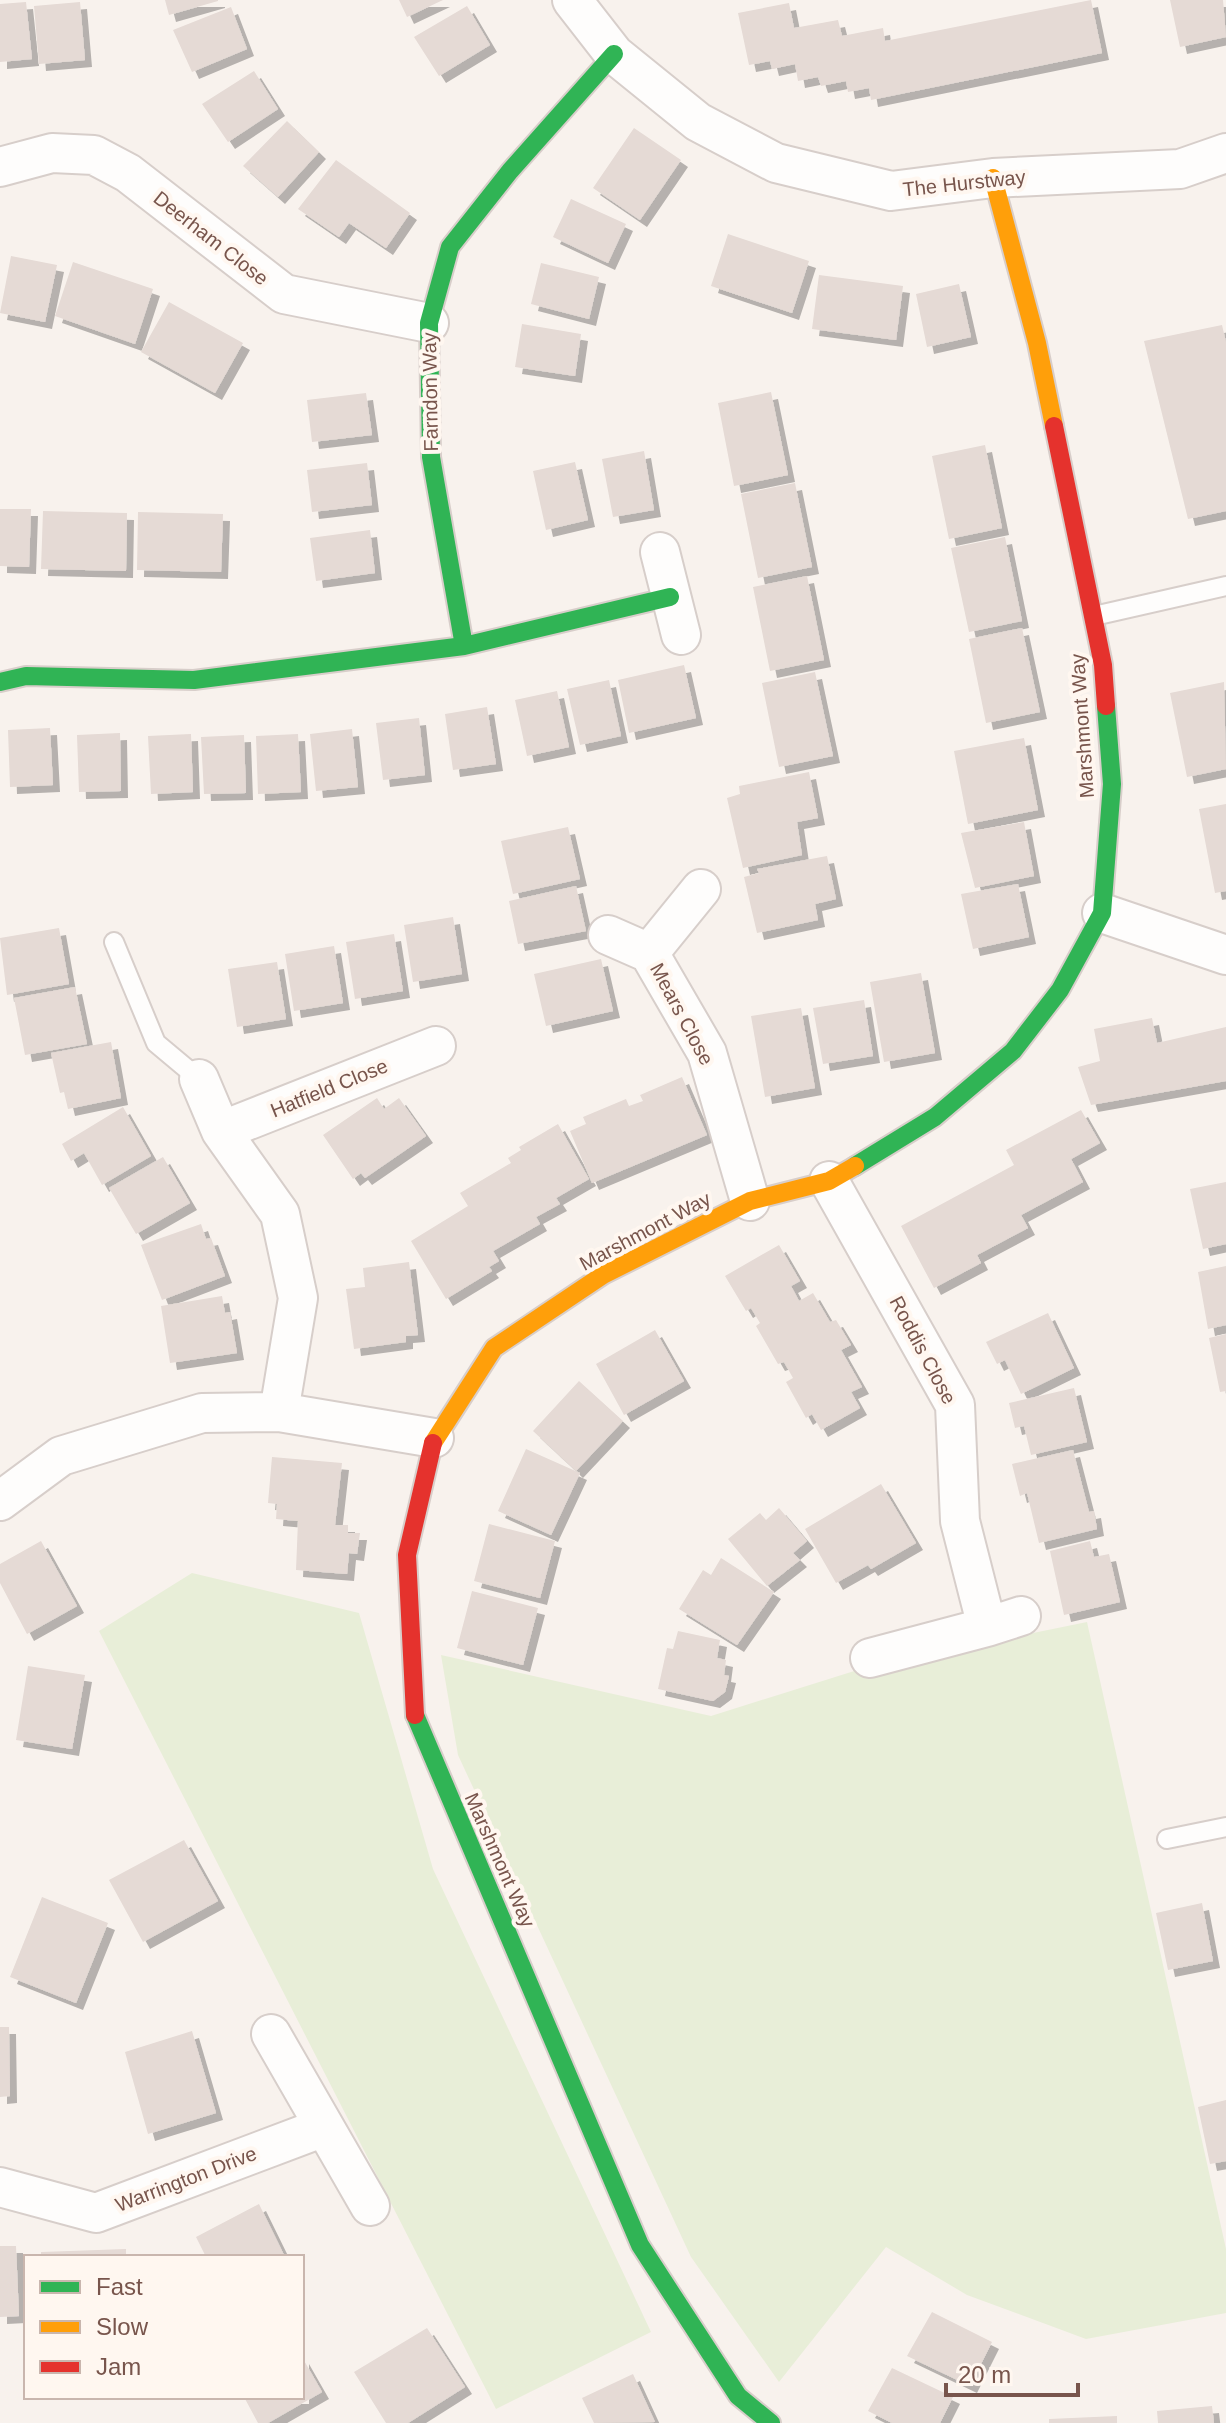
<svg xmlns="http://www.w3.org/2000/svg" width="1226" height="2423" viewBox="0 0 1226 2423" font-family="Arial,sans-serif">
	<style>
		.green { fill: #e8eed8 }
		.building { fill: #e5dad5; filter: url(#shadow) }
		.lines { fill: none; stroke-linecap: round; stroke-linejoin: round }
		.lane-casing { stroke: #d7ceca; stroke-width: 22 }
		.street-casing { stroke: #d7ceca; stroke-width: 42 }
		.fast-casing { stroke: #d8ceca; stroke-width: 22 }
		.slow-casing { stroke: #d8ceca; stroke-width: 22 }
		.jam-casing { stroke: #d8ceca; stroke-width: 22 }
		.lane { stroke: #fefdfc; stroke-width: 18 }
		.street { stroke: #fefdfc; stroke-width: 38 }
		.fast { stroke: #30b455; stroke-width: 18 }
		.slow { stroke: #ff9f0a; stroke-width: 18 }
		.jam { stroke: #e5322d; stroke-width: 18 }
		.labels { text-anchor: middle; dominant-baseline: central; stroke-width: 8; stroke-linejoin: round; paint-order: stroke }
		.street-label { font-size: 20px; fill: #78554c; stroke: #fff7f0 }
	</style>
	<defs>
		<filter id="shadow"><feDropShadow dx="7" dy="7" stdDeviation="0" flood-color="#0004"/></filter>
	</defs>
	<rect width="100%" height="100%" fill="#f8f2ed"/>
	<!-- green -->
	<path class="green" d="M192,1573L359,1613L433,1869L651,2332L496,2409L99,1631Z
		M1087,1622L1226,2249V2313L1086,2339L967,2295L886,2247L779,2382L691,2257L458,1755L441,1655L711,1716L867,1667Z"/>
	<!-- building -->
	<path class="building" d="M165,0H218V1L169,15Z
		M399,0H443L407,17Z
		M1091,0L1102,53L871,100L869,88L848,92L846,81L821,86L818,77L798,81L795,64L772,69L770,61L749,65L738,13L789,3L794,28L838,20L842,36L883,28L885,41Z
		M1170,0H1223L1226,37L1180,47Z
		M26,2L32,59L0,62V4Z
		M80,2L85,60L39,64L34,6Z
		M467,6L490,45L439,76L414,37Z
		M231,7L247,49L192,72L173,30Z
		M254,71L278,109L228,142L202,104Z
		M287,121L319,152L278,197L243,166Z
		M634,128L681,160L640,220L593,188Z
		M336,160L410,213L386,248L349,223L339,237L298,209Z
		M571,199L626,224L608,263L553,237Z
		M728,234L809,261L792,313L711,286Z
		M11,256L57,265L45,322L0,313Z
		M73,262L153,289L135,344L55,316Z
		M541,263L599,277L589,319L531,304Z
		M819,275L903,286L896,340L812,329Z
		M959,284L971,337L927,347L916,294Z
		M169,302L243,343L215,393L141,352Z
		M522,324L581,334L575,376L515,367Z
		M1222,325L1226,342V511L1188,519L1144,341Z
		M771,392L788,475L734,486L718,403Z
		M366,393L372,435L312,442L307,400Z
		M985,445L1002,528L949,539L932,456Z
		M644,451L654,510L613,517L602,459Z
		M575,462L588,520L546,530L533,471Z
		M367,463L372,505L312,512L307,470Z
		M795,483L812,567L758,578L741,494Z
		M0,509H31L29,567L0,566Z
		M43,511L127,513L126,571L41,569Z
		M138,512L223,514L221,572L137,570Z
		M370,530L375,573L316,581L310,538Z
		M1005,537L1022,621L969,632L951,548Z
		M807,576L824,660L770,671L753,587Z
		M1022,628L1040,712L986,723L969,639Z
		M684,665L696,718L629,733L618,680Z
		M815,672L833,756L779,767L762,683Z
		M609,680L621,736L580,745L567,689Z
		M1224,682L1226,769L1187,777L1170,693Z
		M557,691L569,747L527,756L515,700Z
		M487,707L496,764L453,770L445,714Z
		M419,718L425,775L383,780L376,723Z
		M50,728L53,785L10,787L8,730Z
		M352,729L358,787L316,791L310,734Z
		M120,733L121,791L79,792L77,735Z
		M191,734L193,792L151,794L148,736Z
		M298,734L301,792L258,794L256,736Z
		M244,735L246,793L204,794L201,737Z
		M1024,738L1038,810L968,824L954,751Z
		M809,772L818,818L797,822L802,855L743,868L727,798L740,794L739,786Z
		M1226,804V891L1215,893L1199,809Z
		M1024,822L1034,876L975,888L961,833Z
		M568,827L580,879L513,894L501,841Z
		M827,856L836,899L815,904L818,920L757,933L744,877L759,873L757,869Z
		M1018,884L1029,937L973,949L961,894Z
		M576,886L586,931L518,944L509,901Z
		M453,917L462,974L413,982L404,925Z
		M59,928L69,984L7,995L0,938Z
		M394,934L403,991L355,999L346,942Z
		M334,946L343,1003L294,1011L285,954Z
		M601,959L613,1011L546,1026L534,974Z
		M277,962L286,1019L237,1027L228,969Z
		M921,973L935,1053L884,1062L870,982Z
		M75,987L87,1044L25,1055L14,998Z
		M864,1000L873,1056L823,1064L813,1008Z
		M801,1008L815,1088L765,1097L751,1016Z
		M1152,1018L1157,1043L1226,1027V1081L1091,1105L1078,1067L1100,1061L1094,1029Z
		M111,1042L121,1098L68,1109L64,1092L60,1093L51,1053Z
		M682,1077L707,1135L592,1183L570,1131L586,1124L583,1117L626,1099L629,1106L643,1101L640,1095Z
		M377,1098L384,1109L399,1098L426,1136L365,1178L361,1173L353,1179L323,1135Z
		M123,1107L151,1156L102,1185L84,1153L71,1161L62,1144Z
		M1081,1110L1100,1143L1071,1159L1083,1182L1021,1215L1028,1228L977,1255L981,1263L934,1288L901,1226L1014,1165L1006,1150Z
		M558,1124L589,1179L556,1198L560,1204L536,1217L540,1224L493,1251L499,1261L489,1267L492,1271L446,1299L411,1241L468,1206L460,1193L511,1163L508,1158L521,1150L519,1147Z
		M163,1157L190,1203L136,1234L109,1188Z
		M1226,1182V1244L1203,1249L1190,1189Z
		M201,1224L206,1239L211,1238L225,1276L162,1300L141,1245Z
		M779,1245L800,1281L791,1286L799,1301L813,1293L830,1322L836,1320L851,1345L841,1350L862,1387L851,1392L860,1408L821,1430L812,1414L806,1418L786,1382L793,1378L784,1362L778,1364L756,1326L760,1323L751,1308L746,1311L725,1276Z
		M409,1262L418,1335L406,1336V1342L354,1349L346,1289L365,1287L363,1268Z
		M1226,1266V1325L1208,1329L1198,1272Z
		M222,1296L225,1313L230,1312L237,1353L170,1363L161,1306Z
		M1048,1313L1074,1368L1021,1394L1005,1360L997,1364L986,1342Z
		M655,1330L684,1381L624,1415L596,1364Z
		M1226,1334V1391L1220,1392L1209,1338Z
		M579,1381L623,1421L576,1471L533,1431Z
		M1074,1388L1087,1442L1031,1455L1024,1426L1015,1428L1009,1403Z
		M526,1449L580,1473L551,1535L498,1511Z
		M1073,1450L1089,1512L1094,1511L1097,1529L1039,1543L1027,1493L1020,1496L1012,1464Z
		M272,1457L342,1463L335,1525H348V1533H360L357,1554L349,1553L347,1574L296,1570L298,1521L276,1519L277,1504L268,1503Z
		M881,1484L916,1543L871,1569L868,1565L836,1583L805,1529Z
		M779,1508L807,1541L793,1553L800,1560L767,1586L728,1539L760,1513L766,1520Z
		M489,1524L555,1541L540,1598L474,1581Z
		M41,1541L77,1606L27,1634L0,1583V1564Z
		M1090,1541L1094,1557L1109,1554L1120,1602L1064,1615L1050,1551Z
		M721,1558L774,1592L737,1645L679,1609L703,1570L711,1575Z
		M472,1591L538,1608L523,1665L457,1648Z
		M678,1631L720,1640L717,1658L726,1660L724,1675L729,1676L725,1692L713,1701L658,1689L667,1648L673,1649Z
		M28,1666L85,1675L72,1749L16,1740Z
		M184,1840L218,1901L143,1942L109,1880Z
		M42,1897L108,1923L76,2003L10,1977Z
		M1202,1903L1213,1961L1168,1970L1156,1913Z
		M0,2027H9L10,2096L0,2097Z
		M192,2031L216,2113L148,2134L125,2052Z
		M1226,2100V2161L1210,2164L1198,2107Z
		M259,2204L285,2257H206L196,2237Z
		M0,2246H16L19,2316L0,2317Z
		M126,2249V2257H41V2252Z
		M932,2312L992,2342L970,2386L907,2356Z
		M427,2328L465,2387L408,2423H386L354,2372Z
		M302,2357L322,2392L268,2423H258L244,2397H302Z
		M892,2368L953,2397L940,2423H892L868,2411Z
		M633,2374L655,2422L594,2423L582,2398Z
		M1212,2406L1214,2423H1158L1157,2411Z
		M1117,2416V2423H1049V2419Z"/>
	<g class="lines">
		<defs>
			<path id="lane" d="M1094,616L1226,586
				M114,942L156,1043L199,1079
				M1167,1839L1226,1827"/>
			<path id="street" d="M572,0L614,54L698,122L776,163L891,191L993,178L1180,169L1226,153
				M0,167L52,153L94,155L128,173L284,294L429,323
				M660,552L681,635
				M701,889L649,953L707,1053L750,1201
				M1102,913L1226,955
				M608,935L649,953
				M199,1079L221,1131L280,1214L298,1298L279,1412
				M221,1131L436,1046
				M829,1181L955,1405L960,1521L987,1627L870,1658
				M0,1501L61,1456L202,1413L279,1412L434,1438
				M987,1627L1021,1616
				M271,2034L370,2206
				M0,2187L96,2213L324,2127"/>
			<path id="fast" d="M464,646L431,457L429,323L450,247L510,171L614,54
				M0,682L26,676L194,680L464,646L670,597
				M855,1166L935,1117L1013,1051L1060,990L1102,913L1112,784L1106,706
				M415,1715L640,2245L738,2396L771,2423"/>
			<path id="slow" d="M993,178L1037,343L1054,426
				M433,1443L494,1348L603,1275L750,1201L829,1181L855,1166"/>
			<path id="jam" d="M1054,426L1103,665L1106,706
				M415,1715L407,1555L433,1443"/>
		</defs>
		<!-- lane casing -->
		<use href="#lane" class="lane-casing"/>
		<!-- street casing -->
		<use href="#street" class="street-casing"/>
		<!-- fast casing -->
		<use href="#fast" class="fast-casing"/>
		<!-- slow casing -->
		<use href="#slow" class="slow-casing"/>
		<!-- jam casing -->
		<use href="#jam" class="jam-casing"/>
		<!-- lane -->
		<use href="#lane" class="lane"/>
		<!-- street -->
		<use href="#street" class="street"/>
		<!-- fast -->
		<use href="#fast" class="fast"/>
		<!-- slow -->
		<use href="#slow" class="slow"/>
		<!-- jam -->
		<use href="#jam" class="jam"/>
	</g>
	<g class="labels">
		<!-- street labels -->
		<g class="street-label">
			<text transform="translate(964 183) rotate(-6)">The Hurstway</text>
			<text transform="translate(211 238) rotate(38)">Deerham Close</text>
			<text transform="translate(430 392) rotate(-91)">Farndon Way</text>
			<text transform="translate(1082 726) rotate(-94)">Marshmont Way</text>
			<text transform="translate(682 1014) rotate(62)">Mears Close</text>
			<text transform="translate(329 1088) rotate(-22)">Hatfield Close</text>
			<text transform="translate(645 1231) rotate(-28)">Marshmont Way</text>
			<text transform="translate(923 1350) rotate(62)">Roddis Close</text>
			<text transform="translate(500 1860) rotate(66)">Marshmont Way</text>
			<text transform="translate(186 2179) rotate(-21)">Warrington Drive</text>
		</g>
	</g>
	<!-- legend -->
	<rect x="24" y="2255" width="280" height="144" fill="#fff7f0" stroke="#c9b6ae" stroke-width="2"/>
	<rect x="40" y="2281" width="40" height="12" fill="#30b455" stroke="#c9b6ae" stroke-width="2"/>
	<text x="96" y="2295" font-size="24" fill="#78554c">Fast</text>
	<rect x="40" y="2321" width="40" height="12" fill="#ff9f0a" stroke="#c9b6ae" stroke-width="2"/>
	<text x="96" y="2335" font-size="24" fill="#78554c">Slow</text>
	<rect x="40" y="2361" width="40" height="12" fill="#e5322d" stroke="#c9b6ae" stroke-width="2"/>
	<text x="96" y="2375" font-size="24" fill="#78554c">Jam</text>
	<!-- scale -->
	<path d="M946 2383v12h132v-12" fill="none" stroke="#78554c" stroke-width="4"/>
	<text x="958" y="2383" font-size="24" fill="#78554c" stroke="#fff7f0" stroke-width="6" paint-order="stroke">20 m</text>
</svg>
